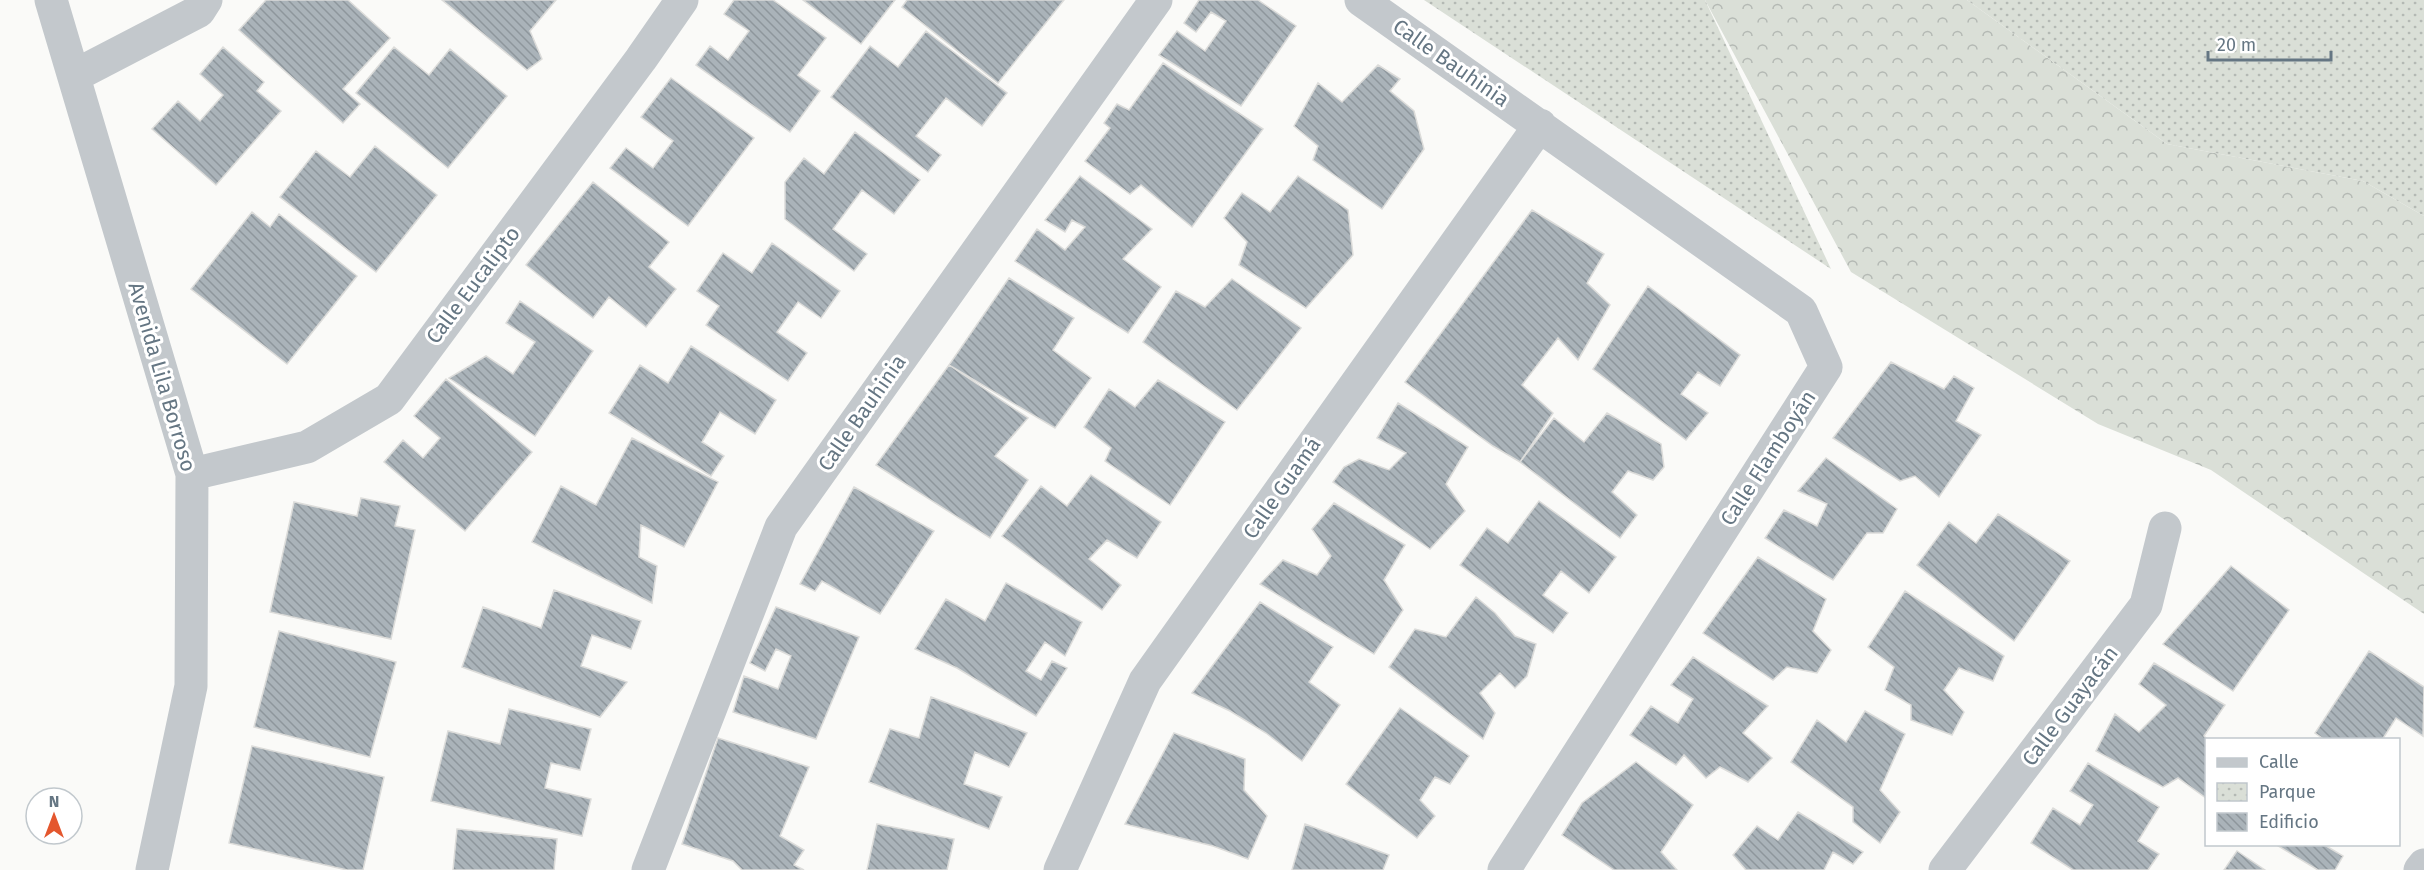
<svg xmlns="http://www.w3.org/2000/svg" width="2424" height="870" viewBox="0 0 2424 870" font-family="'Fira Sans',sans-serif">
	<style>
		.forest { fill: url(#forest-crowns) }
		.park { fill: url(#park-dots) }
		.building { fill: url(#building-back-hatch); stroke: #dcdcda; stroke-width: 1.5 }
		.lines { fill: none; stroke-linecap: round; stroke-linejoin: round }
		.street { stroke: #c3c8cc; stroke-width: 33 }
		.labels { text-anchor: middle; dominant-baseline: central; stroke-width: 6; stroke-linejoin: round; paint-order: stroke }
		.street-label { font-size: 21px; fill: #657683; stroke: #fff }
	</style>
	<defs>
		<pattern id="forest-crowns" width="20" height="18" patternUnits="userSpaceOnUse" patternTransform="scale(1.5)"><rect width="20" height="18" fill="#dadfd7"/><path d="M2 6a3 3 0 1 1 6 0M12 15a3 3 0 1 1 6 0" fill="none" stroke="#b4b9b4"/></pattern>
		<pattern id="park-dots" width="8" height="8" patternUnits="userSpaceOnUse" patternTransform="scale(1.5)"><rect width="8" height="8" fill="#dadfd7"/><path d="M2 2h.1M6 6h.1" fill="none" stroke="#b4b9b4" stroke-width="1.8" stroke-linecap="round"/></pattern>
		<pattern id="building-back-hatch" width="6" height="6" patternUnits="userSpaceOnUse" patternTransform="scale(1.5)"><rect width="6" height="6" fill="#aab3b9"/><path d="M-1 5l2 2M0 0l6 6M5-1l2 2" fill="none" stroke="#8e969c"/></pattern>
	</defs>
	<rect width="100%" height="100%" fill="#fafaf8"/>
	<!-- forest -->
	<path class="forest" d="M1705,0H1967L2167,144L2363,181L2424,216V614L2211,470L2098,424L1851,272Z"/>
	<!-- park -->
	<path class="park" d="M1424,0H1705L1831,269Z
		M1967,0H2424V216L2363,181L2167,144Z"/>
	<!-- building -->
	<path class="building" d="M266,0H348L390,38L343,89L360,104L343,123L239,30Z
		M442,0H556L530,31L542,59L527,70Z
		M734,0H773L826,38L798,75L820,91L790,132L696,65L710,46L728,60L749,31L724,14Z
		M803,0H895L861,44Z
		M907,0H1064L998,83L902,7Z
		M1199,0H1258L1296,26L1241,106L1159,55L1177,31L1205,51L1226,21L1211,12L1196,32L1184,23Z
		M926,31L1007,93L982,126L946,98L916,136L941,155L928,172L831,97L870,46L898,67Z
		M223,47L264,82L257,91L281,111L216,185L152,129L178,101L200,121L223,95L200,74Z
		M394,47L429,75L450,49L507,96L448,168L356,93Z
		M1163,63L1263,129L1192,227L1141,185L1130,194L1085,161L1110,128L1104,123L1117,104L1129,110Z
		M1378,65L1400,79L1390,91L1414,111L1424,149L1382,209L1313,160L1318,146L1294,126L1318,83L1342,102Z
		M671,78L754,138L688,226L610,168L626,148L653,168L673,141L641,117Z
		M855,132L920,180L894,214L862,190L833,229L867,254L854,271L785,219V182L804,158L824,174Z
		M375,146L437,195L376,272L280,197L316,151L350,177Z
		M1080,176L1152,229L1123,259L1161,287L1128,333L1015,261L1037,229L1065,250L1085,227L1072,220L1065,232L1045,220Z
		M1298,176L1348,210L1353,255L1306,308L1239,265L1247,242L1224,218L1242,193L1270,212Z
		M593,182L669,242L649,267L676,289L646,327L609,297L593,318L526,265Z
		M1532,210L1604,254L1587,283L1610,305L1578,360L1558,338L1522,385L1553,413L1520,462L1493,446L1405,382Z
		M252,212L270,227L279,214L357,276L287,364L191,289Z
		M772,243L840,291L821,318L798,302L777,332L807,353L788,381L706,325L719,306L697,291L723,253L752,273Z
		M1009,278L1074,318L1053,350L1091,378L1055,428L949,365Z
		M1232,279L1301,328L1237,410L1143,342L1176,291L1205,307Z
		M1648,286L1740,355L1720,386L1698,372L1681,394L1708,413L1686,440L1593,369Z
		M520,301L593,351L535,436L449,378L486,356L513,374L535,342L506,323Z
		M691,346L776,400L755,434L720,412L702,442L724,456L711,476L609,413L640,365L668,383Z
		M1891,362L1944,389L1954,376L1974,388L1956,421L1981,435L1939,497L1915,476L1900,481L1833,438Z
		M949,365L1028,418L995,456L1028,480L990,538L876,465Z
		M446,379L532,452L465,531L384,462L403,440L423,458L440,438L414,416Z
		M1158,380L1225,422L1170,505L1105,461L1111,448L1084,427L1109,389L1135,407Z
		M1398,403L1468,447L1446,484L1465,511L1430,549L1333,482L1344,467L1359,459L1389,470L1406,453L1377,438Z
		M1607,413L1661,444L1664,467L1653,480L1628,471L1612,492L1637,515L1620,538L1520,462L1554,418L1584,442Z
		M632,438L718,482L684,547L641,525L639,557L657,566L652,603L532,542L561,486L596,505Z
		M1826,458L1897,509L1883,533H1867L1833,580L1765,538L1784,510L1817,526L1827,504L1798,491Z
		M1091,475L1161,522L1137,558L1107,540L1089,559L1121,585L1102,610L1002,536L1041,486L1067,506Z
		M854,487L934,531L880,614L822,581L815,591L800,584Z
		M361,498L400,506L395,526L415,530L391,639L270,612L294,502L357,516Z
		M1539,501L1616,557L1589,593L1561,571L1543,595L1568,613L1553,633L1460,565L1487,528L1508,543Z
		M1334,503L1405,545L1384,580L1403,610L1374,654L1260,584L1283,560L1317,575L1331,556L1312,529Z
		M1998,514L2070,561L2014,641L1917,565L1949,522L1976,543Z
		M1758,557L1826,599L1813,631L1831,650L1817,673L1787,667L1773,680L1703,633Z
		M2231,566L2289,610L2233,691L2163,644Z
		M1006,583L1082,622L1065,656L1045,642L1026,671L1041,680L1052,661L1067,668L1036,716L957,668L915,649L946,599L985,621Z
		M554,590L641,621L631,649L592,635L581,666L627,682L600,717L462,667L483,607L541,628Z
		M1905,591L2004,656L1993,681L1959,668L1944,690L1964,712L1952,735L1911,720V705L1885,690L1894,667L1868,647Z
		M1476,597L1495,613L1515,636L1536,644L1527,676L1515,688L1500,673L1480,693L1495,713L1483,739L1389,667L1415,629L1446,637Z
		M1260,602L1333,647L1309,682L1340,705L1302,761L1266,733L1230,711L1192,693Z
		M776,607L859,637L816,739L733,712L744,676L778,689L791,656L776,649L765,671L750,663Z
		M279,631L396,662L370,757L254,727Z
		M2369,651L2424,687L2423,736L2396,718L2382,740H2325L2315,733Z
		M1693,657L1768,706L1743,733L1772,758L1748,782L1720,767L1706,778L1684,755L1676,765L1630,735L1651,706L1678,723L1693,699L1671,685Z
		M2154,663L2225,705L2204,736L2208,740H2206V798L2178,778L2163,787L2096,751L2115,714L2139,732L2166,705L2139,684Z
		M931,697L1027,733L1009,767L975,752L964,784L1002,797L989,829L869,782L890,729L919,738Z
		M1400,708L1469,756L1450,784L1435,777L1420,800L1435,816L1417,838L1346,784Z
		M509,709L591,729L580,770L551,763L545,788L591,799L582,836L431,801L448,731L500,744Z
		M1865,711L1905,734L1880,790L1900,812L1880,843L1853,822V807L1791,762L1817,720L1846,742Z
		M1174,733L1245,759L1244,790L1267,816L1248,859L1213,846L1125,824Z
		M718,738L809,767L780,836L804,850L794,865L804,870H742L733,861L682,844Z
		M252,746L384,777L363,870H347L229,843Z
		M1636,762L1693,805L1661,852L1677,870H1614L1562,835L1582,803Z
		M2088,763L2159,807L2138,841L2159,854L2148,870H2073L2031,843L2053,808L2080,825L2093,805L2070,791Z
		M1798,812L1863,852L1853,864L1833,852L1824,870H1746L1733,855L1757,826L1778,840Z
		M877,824L954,839L947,870H867Z
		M1305,824L1389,855L1383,870H1292Z
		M457,829L557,839L554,870H453Z
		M2275,844H2323L2343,856L2335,870H2318Z
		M2237,851L2265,870H2224Z"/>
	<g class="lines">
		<!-- street -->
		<path class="street" d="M51,0L192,474L191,686L152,870
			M1361,0L1801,311L1826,367L1504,870
			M74,76L199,11L206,0
			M192,474L307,447L389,399L641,59L682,0
			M648,870L781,527L1156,0
			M1060,870L1145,681L1540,125
			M1945,870L2146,605L2165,528
			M2420,870L2424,865"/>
	</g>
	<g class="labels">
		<!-- street labels -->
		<g class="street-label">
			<text transform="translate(1451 63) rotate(35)">Calle Bauhinia</text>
			<text transform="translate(473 285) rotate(-53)">Calle Eucalipto</text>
			<text transform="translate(162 377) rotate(74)">Avenida Lila Borroso</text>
			<text transform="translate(862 413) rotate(-55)">Calle Bauhinia</text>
			<text transform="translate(1768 458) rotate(-57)">Calle Flamboyán</text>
			<text transform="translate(1282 488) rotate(-55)">Calle Guamá</text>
			<text transform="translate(2070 706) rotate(-53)">Calle Guayacán</text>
		</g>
	</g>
	<!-- legend -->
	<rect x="2205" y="738" width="195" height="108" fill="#ffffff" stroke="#c1c8cd" stroke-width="1.5"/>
	<rect x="2217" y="758" width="30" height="9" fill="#c3c8cc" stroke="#c1c8cd" stroke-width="1.5"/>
	<text x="2259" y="768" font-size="18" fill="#657683">Calle</text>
	<rect x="2217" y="783" width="30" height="18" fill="url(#park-dots)" stroke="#c1c8cd" stroke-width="1.5"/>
	<text x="2259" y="798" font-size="18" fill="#657683">Parque</text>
	<rect x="2217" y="813" width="30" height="18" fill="url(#building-back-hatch)" stroke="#c1c8cd" stroke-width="1.5"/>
	<text x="2259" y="828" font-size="18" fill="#657683">Edificio</text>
	<!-- north arrow -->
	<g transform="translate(54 816)"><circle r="28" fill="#ffffff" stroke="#c1c8cd" stroke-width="1.5"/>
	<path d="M0-4.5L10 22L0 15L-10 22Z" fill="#e4572e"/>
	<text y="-9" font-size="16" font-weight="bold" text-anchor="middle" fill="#657683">N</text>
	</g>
	<!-- scale -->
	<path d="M2208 51v9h123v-9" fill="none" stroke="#657683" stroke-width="3"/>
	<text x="2217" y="51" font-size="18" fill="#657683" stroke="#ffffff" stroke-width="4.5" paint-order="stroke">20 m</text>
</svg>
